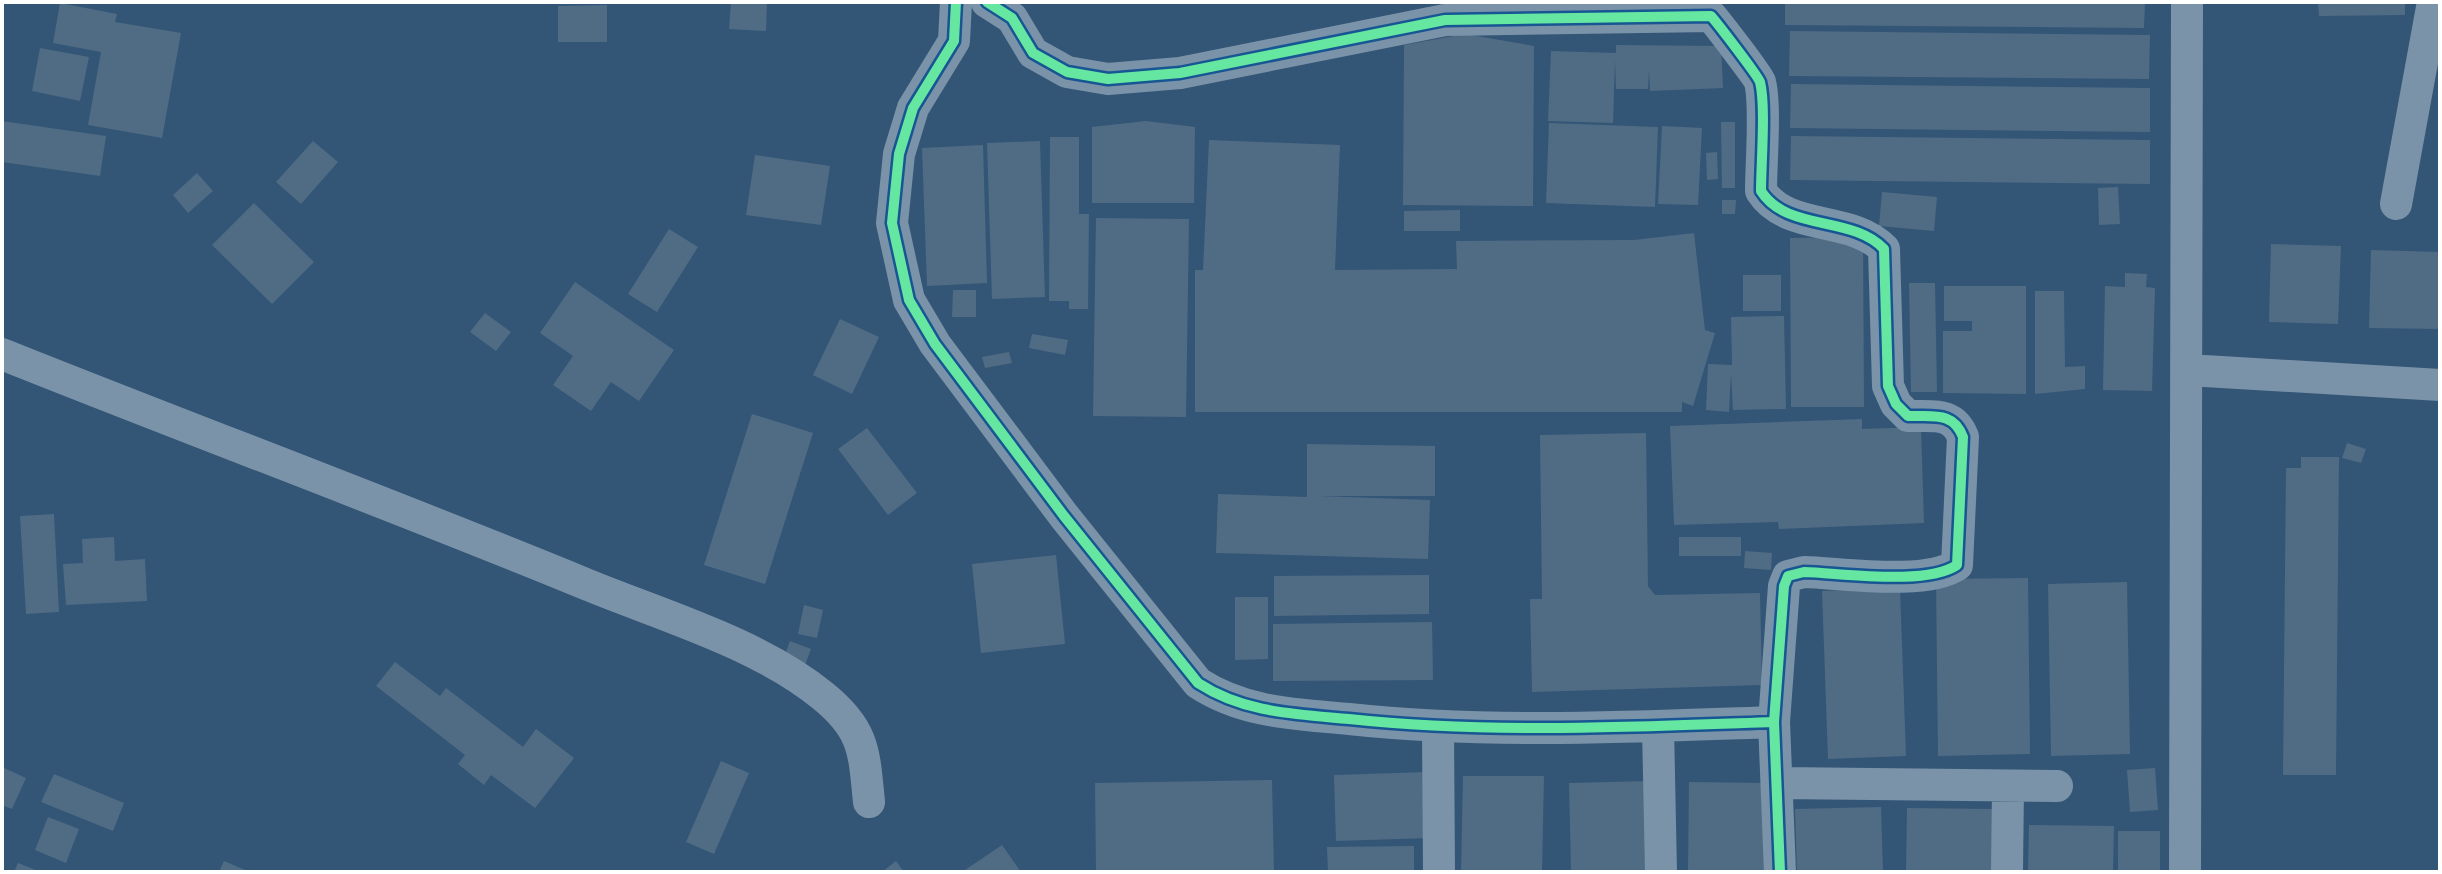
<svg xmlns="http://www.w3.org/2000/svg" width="2442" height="874" viewBox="0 0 2442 874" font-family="'Work Sans',sans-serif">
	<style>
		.building { fill: #506c85 }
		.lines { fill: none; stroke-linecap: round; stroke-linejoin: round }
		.minor { stroke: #7b93a9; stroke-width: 32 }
		.cycleway-casing { stroke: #175692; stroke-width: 15 }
		.cycleway { stroke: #66e7a1; stroke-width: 10 }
	</style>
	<rect width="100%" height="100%" fill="#335576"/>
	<!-- building -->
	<path class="building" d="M731,2H767L766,31L729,29Z
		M1785,2H2145L2144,28L1785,25Z
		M2318,2H2405V15L2319,16Z
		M60,3L117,14L115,22L181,33L162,138L88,125L101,52L53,43Z
		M607,5V42H558V6Z
		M1790,31L2150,35L2149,79L1789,76Z
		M1465,34L1534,46L1533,206L1403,205L1404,45Z
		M1616,45L1721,46L1723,88L1650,91L1649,70L1648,89H1616L1615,60L1613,123L1548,121L1551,51L1616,53Z
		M40,48L89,57L80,101L32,91Z
		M1791,84L2150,88V132L1790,128Z
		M2,121L106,136L100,176L2,162Z
		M1146,121L1195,127L1194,203H1092V127Z
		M1721,122H1735V188H1722Z
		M1549,123L1658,127L1655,207L1546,203Z
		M1662,126L1702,128L1698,205L1658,204Z
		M1791,136L2150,140V184L1790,180Z
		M1050,137H1079V214H1089L1088,309H1069V301H1049Z
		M1209,140L1340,145L1335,270L1457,269L1456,241L1634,240L1694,233L1705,330L1715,333L1693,406L1682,402V412H1195V270H1203Z
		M313,141L338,162L301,204L276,182Z
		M1040,141L1045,297L992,299L987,143Z
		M983,145L987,283L927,286L922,148Z
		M1717,152L1718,179L1707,180L1706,153Z
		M755,155L830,166L821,225L746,215Z
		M197,173L213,191L188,213L173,195Z
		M2118,187L2120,224L2099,225L2098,188Z
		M1882,192L1937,197L1934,231L1879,226Z
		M1722,200H1736L1735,214H1722Z
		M254,203L314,262L272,304L212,245Z
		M1460,210V231H1404V211Z
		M1096,218L1189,219L1186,417L1093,416Z
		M669,229L698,247L657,312L628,294Z
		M1863,237L1864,407H1791L1790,238Z
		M2271,244L2341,246L2338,324L2269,322Z
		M2371,250L2440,252V329L2369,328Z
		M2125,273L2147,274L2146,287L2155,288L2152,391L2103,390L2105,286L2125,287Z
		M1743,275H1781V311H1743Z
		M575,282L674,350L639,401L611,382L591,411L553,385L573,356L540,333Z
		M1909,283H1935L1937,392H1911Z
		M1944,286H2026V394L1943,393V331H1972V321H1944Z
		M953,290H976V317H952Z
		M2035,291H2064L2065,367L2085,366V389L2035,394Z
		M485,313L511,332L496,351L470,332Z
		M1784,316L1786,409L1733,410L1731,373L1729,412L1706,410L1708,364L1732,365L1731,317Z
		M840,319L879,337L852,394L813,375Z
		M1032,334L1068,340L1065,355L1029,348Z
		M1009,352L1012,363L985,368L982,357Z
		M752,414L813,433L765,584L704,565Z
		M1862,419V429L1921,427L1924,523L1779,529L1778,522L1674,525L1670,426Z
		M867,428L917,493L888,515L838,449Z
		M1646,433L1648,586L1655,595L1760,593L1762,685L1532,692L1530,599H1542L1540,435Z
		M2347,443L2366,449L2361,463L2342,458Z
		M1307,444L1435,446V496H1318L1430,500L1428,559L1216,553L1218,494L1307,497Z
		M2301,457H2339L2336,775H2283L2286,468H2301Z
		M54,514L59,612L26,614L20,516Z
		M114,537L115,561L145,559L147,601L66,605L63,564L83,563L82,539Z
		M1679,537H1741V556H1679Z
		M1745,551L1772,553L1771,570L1744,568Z
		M1056,555L1065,644L981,653L972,564Z
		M1429,575V614L1274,616V576Z
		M2028,578L2030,754L1938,756L1936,579Z
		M2127,582L2130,754L2051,756L2048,584Z
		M1900,588L1906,756L1828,759L1822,591Z
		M1235,597H1268V659L1235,660Z
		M804,605L823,610L817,638L798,634Z
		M1432,622L1433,680L1273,681V624Z
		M790,641L811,649L804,668L783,660Z
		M395,662L440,696L446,688L523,747L536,729L574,758L535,808L491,775L484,785L458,764L465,755L376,686Z
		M721,761L749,773L714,854L686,842Z
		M2,767L26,778L12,809L2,805Z
		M2155,768L2158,810L2130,812L2127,770Z
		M1427,772L1429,838L1336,841L1334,775Z
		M54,774L124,803L113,831L41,802Z
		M1463,776H1544L1542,872H1461Z
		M1272,780L1274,872H1096L1095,783Z
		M1650,781L1652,872H1571L1569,783Z
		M1689,782L1770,783L1769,872H1688Z
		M1881,807L1883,872H1797L1795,809Z
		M1907,808L1993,809V872H1906Z
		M48,817L79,829L66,863L35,850Z
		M2029,825L2114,826L2113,872H2028Z
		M2118,831H2160V872H2118Z
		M1002,845L1021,872H962Z
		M1414,846V872H1328L1327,847Z
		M224,861L250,872H219Z
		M896,861L904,872H882Z
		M18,863L41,872H14Z"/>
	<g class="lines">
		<!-- minor -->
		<path class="minor" d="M956,2L954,41L913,108L899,154L892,223L909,300L935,344L1064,516L1198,683C1244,713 1295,714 1349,719C1490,734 1632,727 1774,722
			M987,2L1012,18L1033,53L1067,72L1108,79L1180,73L1445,20L1711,16C1718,24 1758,76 1760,82C1766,105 1761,165 1761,191C1787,232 1852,215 1884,249L1888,386L1896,404L1908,416C1933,417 1953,411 1963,437L1957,565C1926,586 1842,573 1804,572L1788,576L1784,586L1774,722L1780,872
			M2396,204L2433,2
			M2,354C197,432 394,505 588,585C664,616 760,644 823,696C865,730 864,752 869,802
			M2188,370L2440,385
			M1658,726L1661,872
			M1438,729L1439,872
			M1779,783L2057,786
			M2007,872L2008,787
			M2185,872L2187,2"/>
		<defs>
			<path id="cycleway" d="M956,2L954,41L913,108L899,154L892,223L909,300L935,344L1064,516L1198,683C1244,713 1295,714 1349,719C1490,734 1632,727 1774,722
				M987,2L1012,18L1033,53L1067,72L1108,79L1180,73L1445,20L1711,16C1718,24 1758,76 1760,82C1766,105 1761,165 1761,191C1787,232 1852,215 1884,249L1888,386L1896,404L1908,416C1933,417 1953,411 1963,437L1957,565C1926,586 1842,573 1804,572L1788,576L1784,586L1774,722L1780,872"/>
		</defs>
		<!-- cycleway casing -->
		<use href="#cycleway" class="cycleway-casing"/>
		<!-- cycleway -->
		<use href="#cycleway" class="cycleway"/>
	</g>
	<!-- border -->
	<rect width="2442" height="874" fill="none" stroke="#ffffff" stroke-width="8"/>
</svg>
